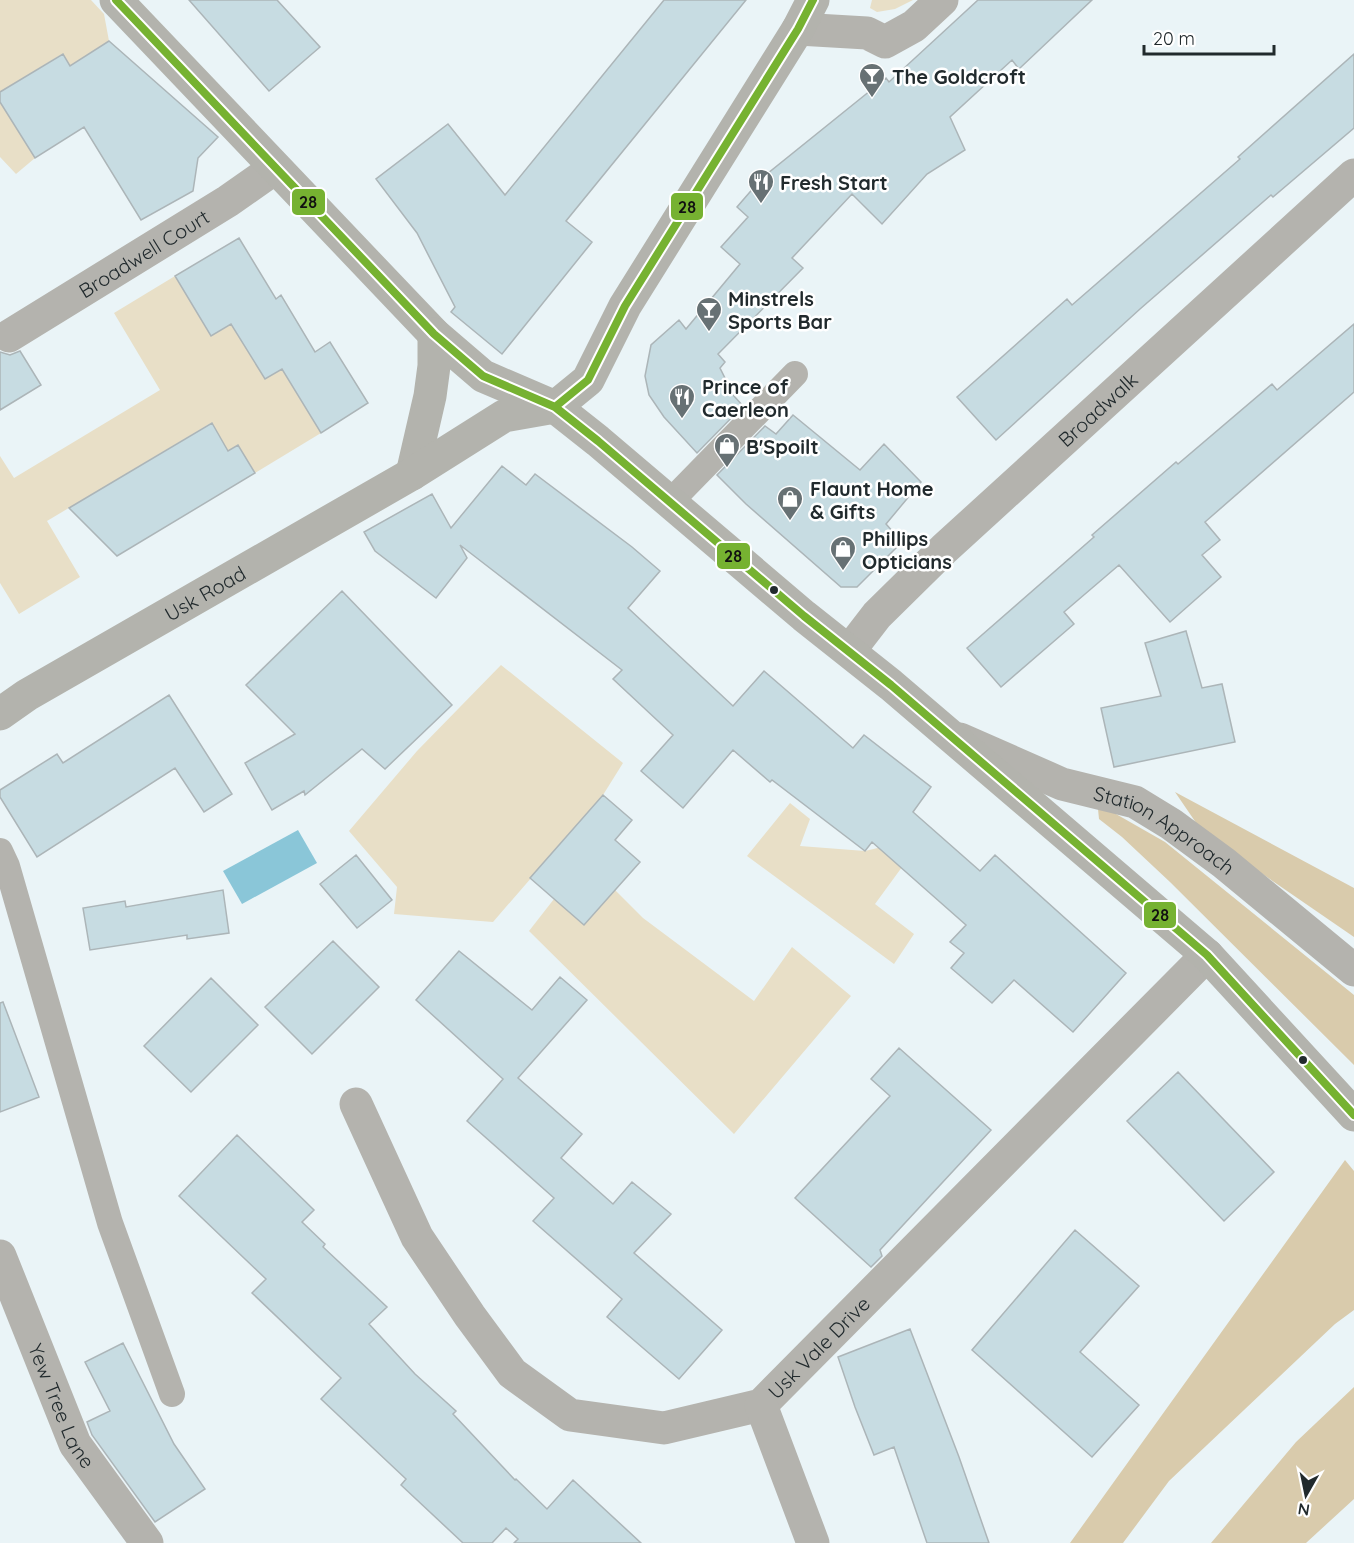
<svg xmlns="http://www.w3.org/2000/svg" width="1354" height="1543" viewBox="0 0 1354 1543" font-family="Quicksand,sans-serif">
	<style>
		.green { fill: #e8dfc7 }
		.forest { fill: #d9cbac }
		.water { fill: #8ac6d8 }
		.building { fill: #c7dce2; stroke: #acb5b8; stroke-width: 1.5 }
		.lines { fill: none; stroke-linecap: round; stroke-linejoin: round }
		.lane { stroke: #b4b3ae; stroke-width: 26 }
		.street { stroke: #b4b3ae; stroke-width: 33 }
		.secondary { stroke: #b3b3ad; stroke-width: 33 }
		.bus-1-casing { stroke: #fff; stroke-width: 12 }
		.bus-1 { stroke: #76b231; stroke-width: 8 }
		.bus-dot { fill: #212a2d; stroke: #fff; stroke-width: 2 }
		.labels { text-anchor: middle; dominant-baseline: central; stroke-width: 5; stroke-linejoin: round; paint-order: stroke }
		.poi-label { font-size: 20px; font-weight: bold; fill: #212a2d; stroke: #fff; text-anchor: start }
		.street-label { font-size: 20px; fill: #212a2d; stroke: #fff }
		.line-badge { stroke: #fff; stroke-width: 2 }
		.pale-badge-label { font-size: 16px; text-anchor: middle; font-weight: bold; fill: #111 }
	</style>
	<rect width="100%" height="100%" fill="#eaf4f7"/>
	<!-- green -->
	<path class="green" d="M0,0H91L104,14L109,41L70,66L62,54L0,92Z
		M872,0H913L895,9L877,12L870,8Z
		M0,102L35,158L16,174L0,157Z
		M175,276L211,336L232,324L265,379L282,369L321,433L255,473L238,445L228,451L211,423L47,521L80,577L19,614L0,583V456L14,478L160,390L114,313Z
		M501,665L623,763L603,795L493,922L394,914L397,887L349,831L417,751Z
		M790,803L810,819L800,846L865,851L924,837L875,904L914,934L894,964L747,856Z
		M615,890L643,918L754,1001L792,947L851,996L734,1134L529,931L554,899Z"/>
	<!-- forest -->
	<path class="forest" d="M1175,792L1354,888V937L1203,833Z
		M1098,809L1109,810L1165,842L1354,995V1065L1170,882L1122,837L1099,819Z
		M1345,1160L1354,1171V1310L1335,1324L1169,1481L1123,1543H1070Z
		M1354,1387V1499L1306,1543H1211L1296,1442Z"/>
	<!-- water -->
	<path class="water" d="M298,830L317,863L242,904L223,871Z"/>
	<!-- building -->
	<path class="building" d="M189,0H277L320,47L269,91Z
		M664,0H746L566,221L592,242L502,354L451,312L455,307L417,233L376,179L448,124L505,195Z
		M978,0H1092L1019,69L1012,60L950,117L965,150L927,174L882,224L852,194L792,258L803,268L718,354L725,362L720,368L734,396L743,406L697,453L664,417L649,395L645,376L651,345L679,320L686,329L740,264L721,247L748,217L737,207L762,178L886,78L889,82Z
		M109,41L218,137L198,158L193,191L141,220L84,127L35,158L0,102V92L63,54L70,66Z
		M1354,54V128L1273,197L1271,195L1140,309L996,440L957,397L1067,299L1072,305L1240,159L1238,157Z
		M239,238L276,299L281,295L315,352L330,342L368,403L321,433L282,369L265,379L231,324L211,336L175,276Z
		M1354,324V392L1205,522L1220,540L1202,555L1221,577L1170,622L1119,565L1064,612L1074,624L1001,687L967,648L1094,537L1092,535L1176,462L1178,464L1272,384L1277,390Z
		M20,351L41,385L0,410V352L10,355Z
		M793,415L860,470L884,444L921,482L886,524L902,542L857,587H841L746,504L717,475L765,426L776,434Z
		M212,423L228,451L238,445L255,473L117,556L69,508Z
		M502,466L526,485L535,474L632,547L660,571L628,608L733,706L764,671L853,748L864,735L931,787L913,812L980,871L995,855L1126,973L1073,1032L1014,980L992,1003L951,968L964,953L950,942L966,925L872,842L865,851L772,780L770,782L733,750L683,808L641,771L673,735L613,679L622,670L460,545L467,558L436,598L375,551L364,532L432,494L451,528Z
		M342,591L452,705L385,769L362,749L305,795L304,791L272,810L245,763L295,734L246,685Z
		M1186,631L1202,688L1222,684L1235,742L1114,767L1101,708L1161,696L1145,643Z
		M169,695L232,794L204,812L175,768L37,857L0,797V790L57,754L63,763Z
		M603,795L632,820L615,840L640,862L584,925L530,878Z
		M356,855L392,900L357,928L320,884Z
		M223,890L229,933L187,939V935L90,950L83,908L125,901L126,907Z
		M333,941L379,987L312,1054L265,1007Z
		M459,951L532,1010L560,977L587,1000L518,1078L582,1134L561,1158L613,1204L632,1182L671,1214L634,1253L722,1330L679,1379L607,1317L622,1299L533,1221L554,1198L467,1121L503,1079L416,1000Z
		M211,978L258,1025L191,1092L144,1046Z
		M3,1002L39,1097L0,1112V1003Z
		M899,1048L991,1130L880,1250L882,1256L871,1267L795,1198L890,1096L871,1079Z
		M1178,1072L1274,1172L1224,1221L1127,1121Z
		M237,1135L314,1210L302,1222L325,1244L323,1247L387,1307L369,1324L415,1374L456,1411L453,1414L515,1480L516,1479L547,1509L573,1480L641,1543H514L518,1539L506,1528L492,1543H463L401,1485L406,1479L321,1399L341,1378L252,1293L266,1279L179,1196Z
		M1075,1230L1139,1286L1080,1352L1139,1405L1092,1457L972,1350Z
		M910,1329L959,1457L989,1543H927L894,1447L874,1455L855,1407L838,1357Z
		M123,1343L174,1444L205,1489L155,1522L92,1435L87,1422L110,1411L85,1362Z"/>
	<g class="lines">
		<!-- lane -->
		<path class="lane" d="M670,502L795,374
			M0,851L7,866L110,1223L172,1394"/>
		<!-- street -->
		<g class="street">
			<path d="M798,29L867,33L885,42L914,26L942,0"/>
			<path id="s1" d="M9,336L228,201L275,168"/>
			<path id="s2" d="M850,650L877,615L944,549L1354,175"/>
			<path id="s3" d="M960,739L1062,784L1135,802L1171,824L1224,863L1354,970"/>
			<path id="s4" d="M356,1104L417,1237L470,1316L512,1373L570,1415L664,1428L761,1405L1207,955"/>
			<path id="s5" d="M0,1256L75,1444L147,1543"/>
			<path d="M761,1405L813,1543"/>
		</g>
		<!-- secondary -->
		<g class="secondary">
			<path d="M116,0L434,334L483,376L555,407L598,441L804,616L891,685L1207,955L1354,1115"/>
			<path d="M412,474L430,396L434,366V334"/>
			<path id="s6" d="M0,714L27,695L412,474L504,416L555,407L588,380L625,306L798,29L813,0"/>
		</g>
		<defs>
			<path id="bus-1" d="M116,0L434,334L483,376L555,407L598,441L804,616L891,685L1207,955L1354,1115
				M555,407L588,380L625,306L798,29L813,0"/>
		</defs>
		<!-- bus-1 casing -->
		<use href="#bus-1" class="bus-1-casing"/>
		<!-- bus-1 -->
		<use href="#bus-1" class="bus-1"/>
	</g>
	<!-- icons -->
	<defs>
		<symbol id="bar-pin" viewBox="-11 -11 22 30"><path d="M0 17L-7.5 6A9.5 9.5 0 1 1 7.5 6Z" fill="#677174" stroke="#fff"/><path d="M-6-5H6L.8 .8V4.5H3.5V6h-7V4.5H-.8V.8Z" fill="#fff"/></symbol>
		<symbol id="restaurant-pin" viewBox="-11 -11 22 30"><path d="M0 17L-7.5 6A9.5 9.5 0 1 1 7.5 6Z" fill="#677174" stroke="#fff"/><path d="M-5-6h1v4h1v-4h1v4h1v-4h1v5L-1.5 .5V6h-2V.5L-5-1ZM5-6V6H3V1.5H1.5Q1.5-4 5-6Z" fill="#fff"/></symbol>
		<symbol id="shop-pin" viewBox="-11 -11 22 30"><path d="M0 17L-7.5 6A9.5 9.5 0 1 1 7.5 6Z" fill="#677174" stroke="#fff"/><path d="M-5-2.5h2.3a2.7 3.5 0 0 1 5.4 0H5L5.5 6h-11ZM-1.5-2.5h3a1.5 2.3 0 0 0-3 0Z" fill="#fff"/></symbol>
	</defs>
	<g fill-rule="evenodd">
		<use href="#bar-pin" x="857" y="61" width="30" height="40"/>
		<use href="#restaurant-pin" x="746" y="167" width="30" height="40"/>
		<use href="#bar-pin" x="694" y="295" width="30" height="40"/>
		<use href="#restaurant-pin" x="667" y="382" width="30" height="40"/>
		<use href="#shop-pin" x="712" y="431" width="30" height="40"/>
		<use href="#shop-pin" x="775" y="484" width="30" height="40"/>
		<use href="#shop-pin" x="828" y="534" width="30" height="40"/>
	</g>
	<!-- markers -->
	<g class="bus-dot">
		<circle cx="774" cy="590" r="5"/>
		<circle cx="1303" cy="1060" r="5"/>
	</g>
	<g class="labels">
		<!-- poi labels -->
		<g class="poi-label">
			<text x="892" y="76">The Goldcroft</text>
			<text x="780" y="182">Fresh Start</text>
			<text x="728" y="298">Minstrels<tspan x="728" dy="23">Sports Bar</tspan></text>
			<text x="702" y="386">Prince of<tspan x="702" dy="23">Caerleon</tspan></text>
			<text x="746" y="446">B'Spoilt</text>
			<text x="810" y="488">Flaunt Home<tspan x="810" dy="23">&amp; Gifts</tspan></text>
			<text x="862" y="538">Phillips<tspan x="862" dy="23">Opticians</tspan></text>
		</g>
		<!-- street labels -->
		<g class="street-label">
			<text stroke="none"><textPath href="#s1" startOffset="158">Broadwell Court</textPath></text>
			<text stroke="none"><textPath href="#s2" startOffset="346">Broadwalk</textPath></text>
			<text stroke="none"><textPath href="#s6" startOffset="238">Usk Road</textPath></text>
			<text stroke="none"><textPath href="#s3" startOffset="225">Station Approach</textPath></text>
			<text stroke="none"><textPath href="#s4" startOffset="660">Usk Vale Drive</textPath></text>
			<text stroke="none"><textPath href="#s5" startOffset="162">Yew Tree Lane</textPath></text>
		</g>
	</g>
	<g class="line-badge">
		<rect x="291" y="188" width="35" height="28" rx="6" fill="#76b231"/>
		<rect x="670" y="192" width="34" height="29" rx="6" fill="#76b231"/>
		<rect x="716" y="542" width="35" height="28" rx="6" fill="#76b231"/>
		<rect x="1143" y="901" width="34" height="28" rx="6" fill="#76b231"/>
	</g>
	<g class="pale-badge-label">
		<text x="308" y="208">28</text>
		<text x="687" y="213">28</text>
		<text x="733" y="562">28</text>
		<text x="1160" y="921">28</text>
	</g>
	<!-- north arrow -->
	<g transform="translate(1306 1495) rotate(189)" stroke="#ffffff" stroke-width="4.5" paint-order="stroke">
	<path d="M0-4.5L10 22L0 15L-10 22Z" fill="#212a2d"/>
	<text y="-9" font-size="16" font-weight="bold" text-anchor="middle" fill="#212a2d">N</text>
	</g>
	<!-- scale -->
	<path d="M1144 45v9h130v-9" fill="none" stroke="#212a2d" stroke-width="3"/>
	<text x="1153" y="45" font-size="18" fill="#212a2d" stroke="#ffffff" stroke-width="4.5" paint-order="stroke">20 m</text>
</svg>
